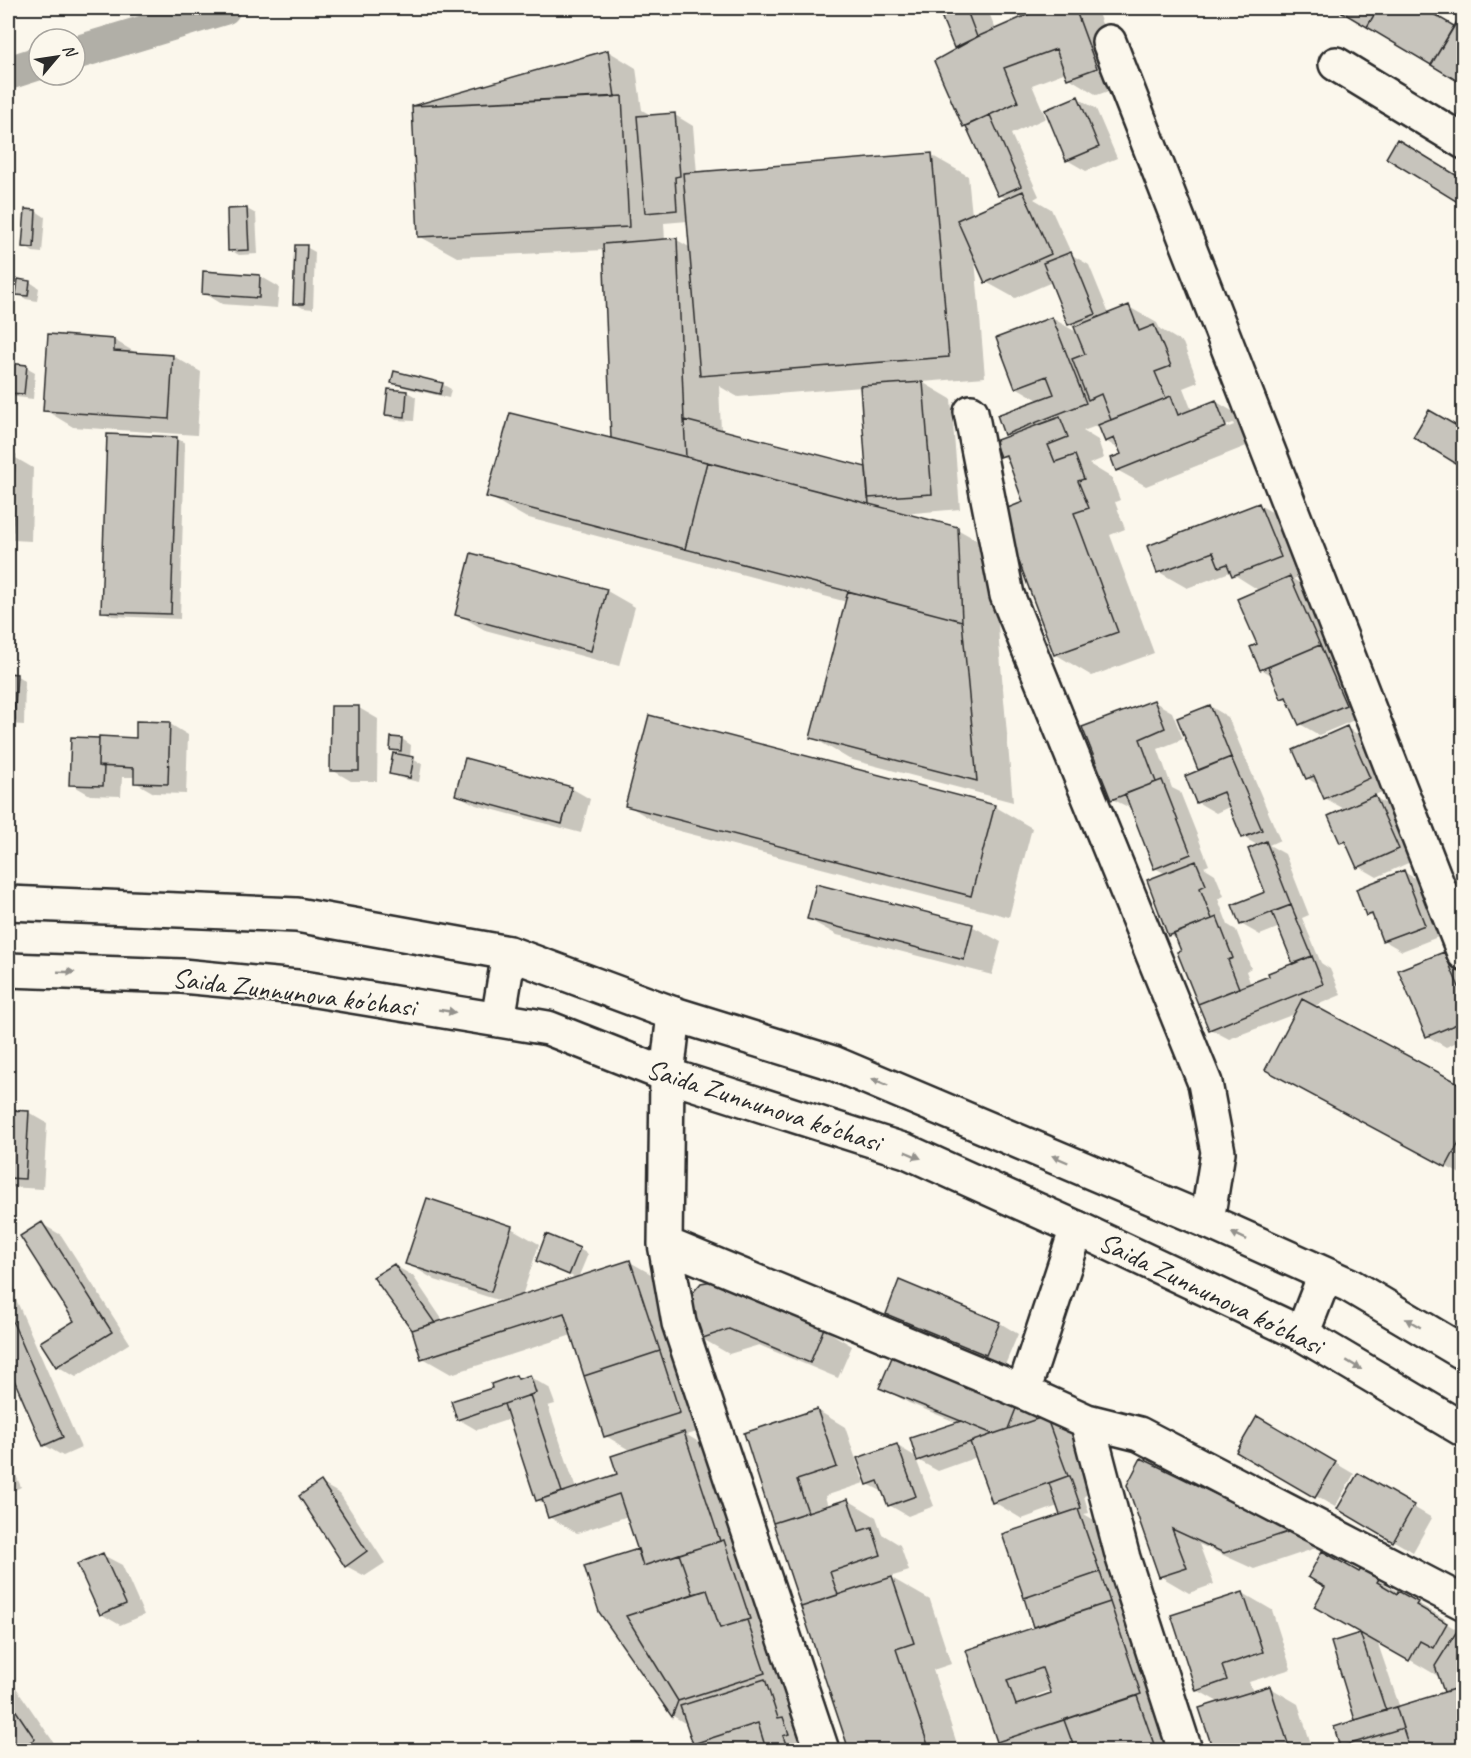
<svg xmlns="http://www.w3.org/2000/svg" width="1471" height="1758" viewBox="0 0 1471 1758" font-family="Caveat,sans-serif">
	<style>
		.shadow { fill: #0003; fill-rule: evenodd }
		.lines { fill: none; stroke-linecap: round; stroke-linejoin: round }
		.canal { stroke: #b1afa7; stroke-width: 34 }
		.building { fill: #c7c4bc; stroke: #2b2b2b; stroke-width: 1.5; fill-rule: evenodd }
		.minor-casing { stroke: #2b2b2b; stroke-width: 38 }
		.secondary-casing { stroke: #2b2b2b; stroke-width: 38 }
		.minor { stroke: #fbf7ec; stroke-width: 33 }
		.secondary { stroke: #fbf7ec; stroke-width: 33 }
		.oneway { fill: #93918c }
		.labels { text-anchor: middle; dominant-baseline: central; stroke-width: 4.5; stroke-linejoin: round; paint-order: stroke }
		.street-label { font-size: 28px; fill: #2b2b2b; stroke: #fbf7ec }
	</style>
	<rect width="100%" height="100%" fill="#fbf7ec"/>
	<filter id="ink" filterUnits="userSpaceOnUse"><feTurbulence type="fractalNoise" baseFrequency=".0167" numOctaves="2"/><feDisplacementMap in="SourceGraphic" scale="12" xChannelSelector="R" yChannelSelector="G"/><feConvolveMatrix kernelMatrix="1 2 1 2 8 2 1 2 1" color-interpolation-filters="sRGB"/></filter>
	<g filter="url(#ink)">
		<!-- shadow -->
		<path class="shadow" d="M940,8H987L996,30L1034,13L1032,8H1096L1125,85L1097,95L1069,78L1066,72L1032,85L1046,118L1011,134L1039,196L1034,199L1051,209L1072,255L1089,265L1109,314L1129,307L1157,323L1160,329L1183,343L1198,382L1183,388L1192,411L1215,401L1244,418L1254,443L1146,486L1117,470L1123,455L1120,450L1106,441L1099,425L1083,431L1098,440L1104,458L1089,464L1112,478L1120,500L1115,502L1125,529L1110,535L1154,653L1092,676L1055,654L1025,503L1009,460L1002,456L1010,437L1005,434L1040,401L1016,387L1052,318L1078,333L1076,329L1069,324L1052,282L1015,298L986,282L975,259L985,377L922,382L951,399L960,509L902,514L957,529L995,550L999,643L1013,802L849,759L812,737L847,602L525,517L488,496L613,440L605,250L457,257L419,236L608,51L636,68L642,110L654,117L675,115L693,126L697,173L931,155L968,176L972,215L1007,199L1000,195L969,129L964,126L936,61L956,49ZM688,221L691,248L677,240L665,241L664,223ZM719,386L738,397L862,387L868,469L721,431ZM1233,423L1234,425L1144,461V458Z
			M1338,8H1420L1459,31L1464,83Z
			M1078,98L1096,109L1117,158L1086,171L1067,160Z
			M247,209L256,214L258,254L239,255L230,250Z
			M26,211H36L45,217L42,253L33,252L24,246Z
			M306,247L315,252L313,309L303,308L294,303Z
			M260,276L279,287L277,308L222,304L204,293Z
			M20,281L30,282L39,288L37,301L26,299L18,294Z
			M50,336L114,340L138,354L173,356L201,372L197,435L73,427L45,410Z
			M8,365L26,367L35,372L33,399L8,396Z
			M393,382L442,384L451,389L449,398L402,387Z
			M407,392L416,397L414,421L396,420L387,414Z
			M1464,431V466L1415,437Z
			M176,438L185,443L180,619L112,616L103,611Z
			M8,457H14L33,468L31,541L13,540L8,537Z
			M1259,505L1288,521L1308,573L1293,579L1309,589L1364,716L1319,735L1300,724L1290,702L1283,698L1273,676L1261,669L1259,644L1260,591L1230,572L1187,588L1159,572Z
			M472,555L607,591L635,607L619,666L485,630L457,614Z
			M1464,599V613L1461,604Z
			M8,675H16L25,681L24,725L8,724Z
			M1153,701L1172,712L1183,739L1158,749L1172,788L1180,792L1209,865L1204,867L1215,874L1224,896L1218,899L1228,925L1236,930L1251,968L1246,971L1251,985L1295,964L1280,927L1260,935L1241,924L1267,893L1259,846L1243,837L1231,806L1216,813L1197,802L1200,771L1179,719L1210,706L1228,717L1280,840L1269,845L1285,854L1309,915L1302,918L1321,963L1330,969L1341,995L1312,1007L1464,1087V1176L1304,1091L1297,1013L1229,1039L1210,1029L1178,940L1170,935L1166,874L1155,868L1132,809L1112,799Z
			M359,708L378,719L377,781H351L332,770Z
			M170,724L188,735L186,794L154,793L135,782L136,777H122L121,796L90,795L71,784L137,739Z
			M1347,728L1366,739L1388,789L1373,796L1393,808L1417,859L1377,877L1358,866L1349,846L1342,842L1346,810L1325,798L1320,786L1307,778Z
			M402,739L411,745L410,758L422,764L419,782L400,778L391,773L403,756L392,749Z
			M571,788L590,799L581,833L476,805L457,795Z
			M627,805L994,806L1032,828L1009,917L664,827Z
			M1404,872L1423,883L1443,935L1402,951L1383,940L1375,919L1368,914Z
			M808,919L972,926L1001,942L992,975L837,935Z
			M1444,954L1464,967V1039L1446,1047L1427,1036Z
			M8,1111L28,1112L47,1123L43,1189L8,1187Z
			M42,1224L61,1235L130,1343L76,1377L57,1366L76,1321Z
			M511,1228L539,1244L522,1296L578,1279L538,1261L579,1249L588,1254L578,1278L630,1262L658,1278L707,1429L687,1435L712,1450L768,1629L763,1631L775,1638L792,1689L784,1692L793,1697L815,1750H707L694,1743L688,1725L673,1716L600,1612L640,1550L628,1516L577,1533L549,1517L545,1504L537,1500L510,1419L477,1430L458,1419L494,1388L516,1377L521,1379L530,1377L549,1388L555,1404L548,1406L576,1489L619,1475L631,1451L606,1436L572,1335L451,1374L423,1358L394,1265L413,1276L444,1322L504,1302L435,1280L407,1263Z
			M8,1281L81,1448L63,1456L44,1445L8,1363Z
			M713,1282L824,1329L852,1346L838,1378L759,1345L729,1354L701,1338Z
			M900,1282L1000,1323L1018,1334L1005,1365L906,1324L887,1314Z
			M881,1387L1017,1407L1039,1420L1045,1417L1074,1434L1095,1492L1084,1496L1089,1513L1084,1514L1106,1527L1170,1750H998L996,1744L999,1743L968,1651L1035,1628L1004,1535L1061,1516L1058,1506L1022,1519L994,1502L977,1457L938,1471L916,1459L934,1506L908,1516L889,1505L885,1493L868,1484L896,1445L918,1458L958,1423L909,1403ZM1051,1690L1053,1694L1036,1700L1035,1696Z
			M817,1410L845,1427L864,1483L825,1496L828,1507L848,1500L876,1517L882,1534L900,1545L909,1571L890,1577L930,1600L951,1664L933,1670L959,1750H850L746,1434Z
			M1258,1418L1354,1474L1335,1507L1238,1452Z
			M8,1457L21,1487L8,1493Z
			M1142,1460L1290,1532L1316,1548L1254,1569L1199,1544L1214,1584L1189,1593L1160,1576Z
			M1359,1475L1432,1518L1413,1552L1339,1509Z
			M321,1483L340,1494L385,1563L365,1576L346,1566Z
			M103,1555L122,1565L144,1615L120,1625L101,1614Z
			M1359,1574L1378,1580L1445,1619L1444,1622L1459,1631L1464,1625V1750H1411L1409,1742L1381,1750H1349L1342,1746L1357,1721L1333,1643L1364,1633ZM1377,1641L1438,1676L1439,1673L1446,1693L1400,1708Z
			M1243,1593L1272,1610L1291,1669L1249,1682L1253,1692L1269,1687L1298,1704L1313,1750H1214L1201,1709L1220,1703L1197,1690Z
			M8,1677L10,1679L59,1750H8Z"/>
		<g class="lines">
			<!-- canal -->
			<path class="canal" d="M75,53L224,8
				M8,73L39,63"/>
		</g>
		<!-- building -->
		<path class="building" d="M938,8H966L977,37L954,48Z
			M1043,8H1075L1097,68L1067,79L1056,49L1004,68L1018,102L963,127L934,61L977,37Z
			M1335,8H1378L1367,27Z
			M1378,8H1423L1454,26L1431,65L1367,27Z
			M1464,10V85L1431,65Z
			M608,50L615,97L412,106Z
			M622,96L629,227L418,237L412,106Z
			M1078,96L1099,147L1066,161L1045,110Z
			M675,113L680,176L675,177L677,210L645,213L637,116Z
			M990,115L1021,186L998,196L966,126Z
			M1397,139L1464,180V206L1386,158Z
			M932,153L949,357L700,376L683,173Z
			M1023,191L1051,254L985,283L957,220Z
			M247,208L249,250L228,251L227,209Z
			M25,209L36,210L34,248L22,247Z
			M677,238L684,420L686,457L611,438L603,244Z
			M295,245H307L304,304H293Z
			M1071,252L1096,314L1068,325L1043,263Z
			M203,271L260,275L259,298L202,294Z
			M18,279L30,281L28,296L16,295Z
			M1129,305L1139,331L1154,325L1171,366L1155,372L1166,398L1111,420L1101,394L1088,400L1072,359L1085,354L1074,327Z
			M1052,317L1086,403L1004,435L997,415L1054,394L1047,376L1015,388L996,338Z
			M48,334L114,339V351L173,355L169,419L43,411Z
			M8,363L27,365L24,394L8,393Z
			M394,371L443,383L440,394L391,383Z
			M923,382L932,494L868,498L860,386Z
			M388,389L407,391L405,417L385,415Z
			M1171,396L1178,415L1216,400L1226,427L1116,471L1111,458L1121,454L1114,438L1105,442L1098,425Z
			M1429,410L1464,430V449L1455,463L1413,437Z
			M510,413L707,462L685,549L486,497Z
			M1060,417L1068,437L1048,445L1055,462L1075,455L1084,479L1078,481L1089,508L1074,513L1118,632L1054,655L1000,511L1023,502L1006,455L1000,457L994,441Z
			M684,420L866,467L869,504L686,457Z
			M107,434L177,437L171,614L101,612Z
			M8,455H15L12,531H8Z
			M707,462L958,527L962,621L685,549Z
			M1259,503L1281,557L1232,576L1227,564L1219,567L1213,552L1157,573L1147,546Z
			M471,553L607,589L591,651L455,615Z
			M1290,576L1320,645L1260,670L1250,647L1257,644L1237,599Z
			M848,591L962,621L977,781L810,738Z
			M1320,645L1346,705L1299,725L1286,697L1281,699L1268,667Z
			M8,673L17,674L15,707H8Z
			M1154,700L1165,728L1140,739L1156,782L1111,800L1082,727Z
			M1210,705L1231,757L1198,770L1177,718Z
			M331,706H359V771H330Z
			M8,707H15V721L8,720Z
			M649,715L995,805L971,896L625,806Z
			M136,721L170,722L168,784L134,783V768L98,766L99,736L136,738Z
			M1347,726L1370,778L1324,799L1314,776L1306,779L1293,750Z
			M71,737L99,738L98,766L104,767L103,786L69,785Z
			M391,737L402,738L401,751L390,750Z
			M393,753L414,757L410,778L389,774Z
			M1231,757L1262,830L1242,838L1223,792L1196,803L1185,776Z
			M465,758L572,787L562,824L455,795Z
			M1162,780L1191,854L1154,869L1125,794Z
			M1375,795L1399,849L1357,868L1345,841L1340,843L1328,816Z
			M1266,841L1291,905L1240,925L1232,905L1265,892L1248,849Z
			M1196,861L1206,885L1200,888L1212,919L1168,936L1147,880Z
			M1404,870L1425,925L1382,941L1372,914L1366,916L1356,889Z
			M816,884L973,924L964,960L807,919Z
			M1291,905L1312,956L1293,964L1272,912Z
			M1217,917L1233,958L1228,960L1239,988L1198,1004L1177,952L1181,951L1174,934Z
			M1444,952L1464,999V1021L1426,1037L1398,970Z
			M1312,956L1323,984L1209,1030L1198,1004L1269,976L1268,973Z
			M1302,999L1464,1086V1133L1446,1167L1265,1070Z
			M8,1110L29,1111L25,1179L8,1178Z
			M427,1198L512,1226L491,1292L405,1264Z
			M42,1222L112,1332L56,1367L40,1342L74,1321L20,1236Z
			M546,1234L580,1248L569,1275L536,1261Z
			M630,1260L660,1351L584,1376L564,1313L421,1359L412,1330Z
			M394,1264L435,1323L412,1330L373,1277Z
			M899,1280L1000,1322L986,1355L886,1314Z
			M713,1281L824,1328L810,1363L729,1329L700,1339L689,1297L701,1283Z
			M8,1311L63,1437L43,1446L8,1366Z
			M660,1351L680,1413L604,1437L584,1376Z
			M893,1355L1017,1406L1008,1429L993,1434L879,1388Z
			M516,1375L518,1379L530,1375L536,1393L457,1420L451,1401L492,1388L491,1384Z
			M530,1395L562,1492L536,1501L504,1404Z
			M817,1409L837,1467L797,1480L808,1512L773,1523L744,1433Z
			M1046,1416L1068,1476L992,1503L970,1442Z
			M1257,1416L1336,1462L1315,1498L1236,1452Z
			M961,1421L993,1434L917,1461L910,1438Z
			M684,1432L720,1541L643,1566L619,1494L548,1518L542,1499L617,1474L611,1456Z
			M897,1444L916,1496L888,1506L878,1481L867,1485L857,1458Z
			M1141,1458L1291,1531L1224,1553L1172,1529L1187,1568L1159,1577L1127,1485Z
			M1358,1473L1414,1505L1393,1542L1337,1509Z
			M1068,1476H1070L1081,1508L1060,1515L1049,1483Z
			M321,1481L367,1551L345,1567L299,1496Z
			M848,1499L859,1531L872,1527L881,1555L830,1572L838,1595L801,1607L773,1523Z
			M1078,1509L1100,1572L1024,1598L1002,1534Z
			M724,1540L750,1619L720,1628L707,1590L693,1594L679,1554Z
			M638,1549L643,1566L679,1554L693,1594L626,1616L678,1701L672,1717L599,1612L584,1566Z
			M1322,1551L1359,1572L1361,1569L1379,1579L1377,1582L1397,1594L1398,1591L1418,1602L1416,1605L1447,1623L1433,1648L1420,1641L1409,1661L1314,1607L1325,1587L1308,1577Z
			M103,1553L126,1604L100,1615L77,1564Z
			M1100,1572L1110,1602L1033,1627L1024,1598Z
			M892,1577L914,1643L896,1649L928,1745L910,1750H849L801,1607Z
			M707,1590L720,1628L747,1620L765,1673L678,1701L626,1616Z
			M1243,1592L1263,1652L1222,1666L1227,1680L1196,1691L1171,1615Z
			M1110,1602L1141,1694L997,1742L966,1650ZM1042,1668L1051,1693L1016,1705L1007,1680Z
			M1462,1623L1464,1624V1686L1444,1692L1435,1666Z
			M1360,1633L1386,1711L1355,1720L1331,1642Z
			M765,1679L778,1718L783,1717L789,1734L783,1736L788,1750H753L765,1746L758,1723L693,1744L680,1706Z
			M1270,1686L1290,1750H1213L1199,1708Z
			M1464,1686V1750H1410L1396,1707Z
			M1137,1696L1156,1750H1075L1064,1720Z
			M8,1699L35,1739L18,1750H8Z
			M1396,1707L1403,1728L1340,1747L1334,1727Z
			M1064,1720L1075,1750H996L994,1743Z"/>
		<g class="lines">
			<defs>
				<path id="minor" d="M1109,42L1464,953
					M1336,64L1464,142
					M971,412L1007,595L1205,1083L1218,1152L1207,1221
					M674,1014L667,1075L665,1244L1023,1392L1087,1421
					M665,1244L679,1323L822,1750
					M1023,1392L1077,1228
					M1185,1750L1123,1558L1087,1421L1139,1434L1464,1603"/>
				<path id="secondary" d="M8,903L297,915L509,953L674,1014L833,1063L1207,1221L1349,1285L1464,1353
					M8,970L182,976L297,987L548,1028L667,1075L906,1151L1077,1228L1302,1334L1464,1430
					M498,1020L509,953
					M1302,1334L1325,1275"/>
			</defs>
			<!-- minor casing -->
			<use href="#minor" class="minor-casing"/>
			<!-- secondary casing -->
			<use href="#secondary" class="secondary-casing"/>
			<!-- minor -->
			<use href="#minor" class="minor"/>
			<!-- secondary -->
			<use href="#secondary" class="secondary"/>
		</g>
		<!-- one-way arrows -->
		<defs><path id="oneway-solid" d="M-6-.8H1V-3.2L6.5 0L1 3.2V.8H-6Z" transform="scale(1.5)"/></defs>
		<g class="oneway">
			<use href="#oneway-solid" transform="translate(66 972) rotate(2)"/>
			<use href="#oneway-solid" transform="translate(447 1011) rotate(9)"/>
			<use href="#oneway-solid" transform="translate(880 1082) rotate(-157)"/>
			<use href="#oneway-solid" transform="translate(913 1155) rotate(23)"/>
			<use href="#oneway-solid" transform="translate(1060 1159) rotate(-157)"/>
			<use href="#oneway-solid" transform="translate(1239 1236) rotate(-155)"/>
			<use href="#oneway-solid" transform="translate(1413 1323) rotate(-150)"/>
			<use href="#oneway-solid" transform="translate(1354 1365) rotate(31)"/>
		</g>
	</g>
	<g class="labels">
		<!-- street labels -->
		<g class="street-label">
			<text transform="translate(294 992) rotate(7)">Saida Zunnunova ko'chasi</text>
			<text transform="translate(764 1105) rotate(18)">Saida Zunnunova ko'chasi</text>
			<text transform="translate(1211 1293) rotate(26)">Saida Zunnunova ko'chasi</text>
		</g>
	</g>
	<!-- margin -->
	<rect width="1471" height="1758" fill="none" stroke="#fbf7ec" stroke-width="30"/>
	<rect x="15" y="15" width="1441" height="1728" fill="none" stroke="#2b2b2b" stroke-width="2" filter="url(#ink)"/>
	<!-- north arrow -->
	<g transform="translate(57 57) rotate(61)"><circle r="28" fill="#fbf7ec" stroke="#a8a59f" stroke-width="1.5"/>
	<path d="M0-4.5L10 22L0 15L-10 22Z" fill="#2b2b2b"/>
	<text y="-9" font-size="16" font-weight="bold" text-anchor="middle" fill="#2b2b2b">N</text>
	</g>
</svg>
